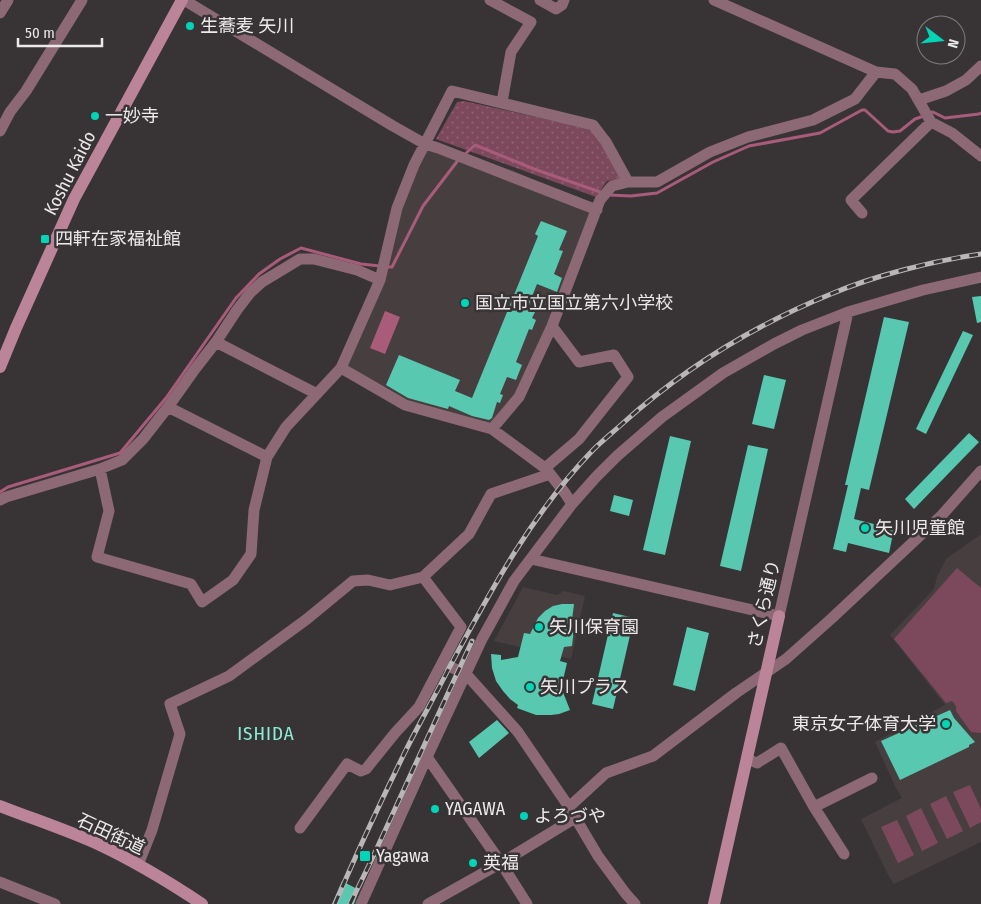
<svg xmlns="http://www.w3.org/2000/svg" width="981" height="904" viewBox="0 0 981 904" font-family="'Fira Sans Condensed','Noto Sans JP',sans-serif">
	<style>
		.built { fill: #473e40 }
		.green { fill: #7c485c }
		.park { fill: url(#park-dots) }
		.water { fill: #a95b7a }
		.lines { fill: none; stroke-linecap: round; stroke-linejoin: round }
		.stream { stroke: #a95b7a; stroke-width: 3 }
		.building { fill: #58c8b1 }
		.street { stroke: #8c6975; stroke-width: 11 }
		.secondary { stroke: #bc8499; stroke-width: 12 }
		.rail-casing { stroke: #b8b6b6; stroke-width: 5 }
		.rail { stroke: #383436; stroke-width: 3; stroke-dasharray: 9; stroke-linecap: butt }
		.poi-dot { fill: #00d5b7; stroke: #383436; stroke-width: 2 }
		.labels { text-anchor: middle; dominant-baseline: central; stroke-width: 5; stroke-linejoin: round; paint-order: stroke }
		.poi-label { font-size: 18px; fill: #ebe9e9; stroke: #383436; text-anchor: start }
		.street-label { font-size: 18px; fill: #ebe9e9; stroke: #383436 }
		.neighbourhood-label { font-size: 19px; letter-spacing: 1px; fill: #8aeed7; stroke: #383436 }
	</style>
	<defs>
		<pattern id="park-dots" width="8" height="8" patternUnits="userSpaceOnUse" patternTransform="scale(1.25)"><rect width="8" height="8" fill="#7c485c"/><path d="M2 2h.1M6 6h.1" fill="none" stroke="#8f6273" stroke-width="1.8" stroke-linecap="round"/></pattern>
	</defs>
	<rect width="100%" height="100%" fill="#383436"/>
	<!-- built -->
	<path class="built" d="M425,144L468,160L513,170L597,210L519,397L492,429L405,405L341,368L384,261Z
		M981,534V842L894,884L887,873L861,819L902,798L896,788L875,742L945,705L890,635L934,589L937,577L946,559Z
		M523,587L557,595L564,591L585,596L571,659L494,641Z"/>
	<!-- green -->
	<path class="green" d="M957,568L981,588V733L971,732L956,711V706L952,701L946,703L894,639Z
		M970,785L981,809V822L970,828L953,792Z
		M946,796L963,831L947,839L930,804Z
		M921,808L938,843L922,851L906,816Z
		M897,820L914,855L898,863L881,827Z"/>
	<!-- park -->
	<path class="park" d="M464,101L586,128L592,130L623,179L607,181L596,197L436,139L457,102Z"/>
	<!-- water -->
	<path class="water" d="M385,311L400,317L385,354L370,348Z"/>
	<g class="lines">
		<!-- stream -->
		<path class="stream" d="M929,113L933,112L945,118L979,114L981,113
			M464,155L475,145L534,169L603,193
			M609,195L631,196L657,193L713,162L749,146L820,133L862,110H865L888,131L893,132L900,131L915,119L924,116
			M386,267H392L423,206L459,159
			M0,492L8,487L120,453L166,398L236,298L259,274L280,259L301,248L361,264L380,266"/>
	</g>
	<!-- building -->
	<path class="building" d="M541,221L567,231L559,250L563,251L554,274L562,278L557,292L537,284L527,309L535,312L532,318L536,320L532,330L529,329L516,362L522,365L516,380L507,377L500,394L503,395L500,403L497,402L492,418L489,420L472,416L449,406L448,409L408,398L386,385L399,355L460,380L455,391L472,398L538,236L535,234Z
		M981,296V322L977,323L972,297Z
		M884,317L909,322L869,490L861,488L854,519L894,529L889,553L848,543L846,552L833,549L848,485H845Z
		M963,331L973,335L926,434L916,429Z
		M764,375L786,380L774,429L752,424Z
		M969,433L979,442L914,509L905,499Z
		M670,436L691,441L665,555L643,550Z
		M748,445L768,449L741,571L720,566Z
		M614,495L633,500L629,516L610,511Z
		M562,604H574L572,620H575L572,646L564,647L560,661L567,663L563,680L559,682L570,710L559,714L551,715H536L517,708L518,705L510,699L503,691L496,681L492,668L491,654L501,655V660L518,657L524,633L530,634L538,618L545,611L553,606Z
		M613,613L634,618L613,709L592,704Z
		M687,627L709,633L695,691L673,685Z
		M950,710L954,718L975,742L969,745V747L900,780L881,741Z
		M497,720L509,733L479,758L469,742Z
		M342,881L359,890L354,904H332Z"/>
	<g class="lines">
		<!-- street -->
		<path class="street" d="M184,0L393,126L425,144L438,148L597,210
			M490,0L531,22L511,52L502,102
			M540,0L556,9L562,5L564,0
			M714,0L876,72
			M0,13L8,0
			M919,100L946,91L966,80L981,66
			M0,131L10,112L26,91L82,0
			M862,213L851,200L931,122L952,133L981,156
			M552,326L579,362L614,355L628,377L579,439L545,468L492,429L519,397L552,326L600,200L612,186L628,182
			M216,342L317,394
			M168,407L267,457
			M492,429L405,405L341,368L380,280L397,208L414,165L452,91L593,125L606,142L628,182H657L710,152L748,137L813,120L855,99L876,72L895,74L912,89L931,122
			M100,469L109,511L97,557L191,584L202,602L233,580L251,554L254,510L267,457L286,427L341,368
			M547,470L565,493L572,504L596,477L617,456L662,417L723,373L774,344L802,330L848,312L923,290L981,277
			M0,500L6,497L100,469L122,460L143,439L168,407L195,369L216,342L237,310L250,293L262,282L300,259H314L357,270L380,280
			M531,559L779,616L848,312
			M442,663L466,674L518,732L569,807L598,856L626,894L635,904
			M427,757L501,863L527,904
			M747,759L757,763L781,748L814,807L844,854
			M569,807L606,773L653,756L736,693L786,659L831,619L942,515L981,471
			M814,807L872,778
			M300,828L347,764L361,771L366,769L395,733L419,707L461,627L423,577
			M138,865L152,830L180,734L170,704L229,676L307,619L353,581L368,580L390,585L423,577L469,534L491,494L550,474
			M0,882L55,904
			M361,904L427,757L482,639L514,581L572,504
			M428,904L501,863L575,818"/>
		<!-- secondary -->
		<path class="secondary" d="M0,367L16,328L74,199L182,0
			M0,806C33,819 67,830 100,845C136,862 169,882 202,904
			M714,904L779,616"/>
		<defs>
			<path id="rail" d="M335,904C357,852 381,801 406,750C420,722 435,696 449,668C490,592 532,513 593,450C602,441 612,433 622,424C683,369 755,325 831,294C876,275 933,261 981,254
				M350,904L372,859L472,641"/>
		</defs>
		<!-- rail casing -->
		<use href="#rail" class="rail-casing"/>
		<!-- rail -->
		<use href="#rail" class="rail"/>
	</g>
	<!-- markers -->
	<g class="poi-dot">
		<circle cx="190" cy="26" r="5"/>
		<circle cx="95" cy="116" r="5"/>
		<rect x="40" y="234" width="10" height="10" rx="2.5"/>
		<circle cx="465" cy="303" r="5"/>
		<circle cx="865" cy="528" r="5"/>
		<circle cx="539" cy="627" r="5"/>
		<circle cx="530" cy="687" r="5"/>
		<circle cx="946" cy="724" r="5"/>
		<circle cx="435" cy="809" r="5"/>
		<circle cx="524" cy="816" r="5"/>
		<rect x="359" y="850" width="12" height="12" rx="2.5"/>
		<circle cx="473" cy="863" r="5"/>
	</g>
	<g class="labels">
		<!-- poi labels -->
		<g class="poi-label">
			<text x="200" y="26">生蕎麦 矢川</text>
			<text x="105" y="116">一妙寺</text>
			<text x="55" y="239">四軒在家福祉館</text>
			<text x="475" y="303">国立市立国立第六小学校</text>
			<text x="875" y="528">矢川児童館</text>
			<text x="549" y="627">矢川保育園</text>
			<text x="540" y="687">矢川プラス</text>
			<text x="936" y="724" text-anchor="end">東京女子体育大学</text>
			<text x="445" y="809">YAGAWA</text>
			<text x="534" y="816">よろづや</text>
			<text x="376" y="856">Yagawa</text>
			<text x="483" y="863">英福</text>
		</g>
		<!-- street labels -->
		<g class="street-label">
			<text transform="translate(70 173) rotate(-63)">Koshu Kaido</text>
			<text transform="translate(764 604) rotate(-77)">さくら通り</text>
			<text transform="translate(111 834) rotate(25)">石田街道</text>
		</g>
		<!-- neighbourhood labels -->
		<g class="neighbourhood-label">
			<text x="266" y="733">ISHIDA</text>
		</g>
	</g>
	<!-- north arrow -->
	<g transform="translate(941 40) rotate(106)"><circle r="24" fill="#383436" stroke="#807c7e"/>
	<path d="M0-4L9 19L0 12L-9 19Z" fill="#00d5b7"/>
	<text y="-8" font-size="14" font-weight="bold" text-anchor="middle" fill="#ebe9e9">N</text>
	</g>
	<!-- scale -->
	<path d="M18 38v8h84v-8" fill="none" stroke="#ebe9e9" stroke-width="2.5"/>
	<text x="25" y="38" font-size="15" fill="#ebe9e9" stroke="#383436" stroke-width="4" paint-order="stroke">50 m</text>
</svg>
